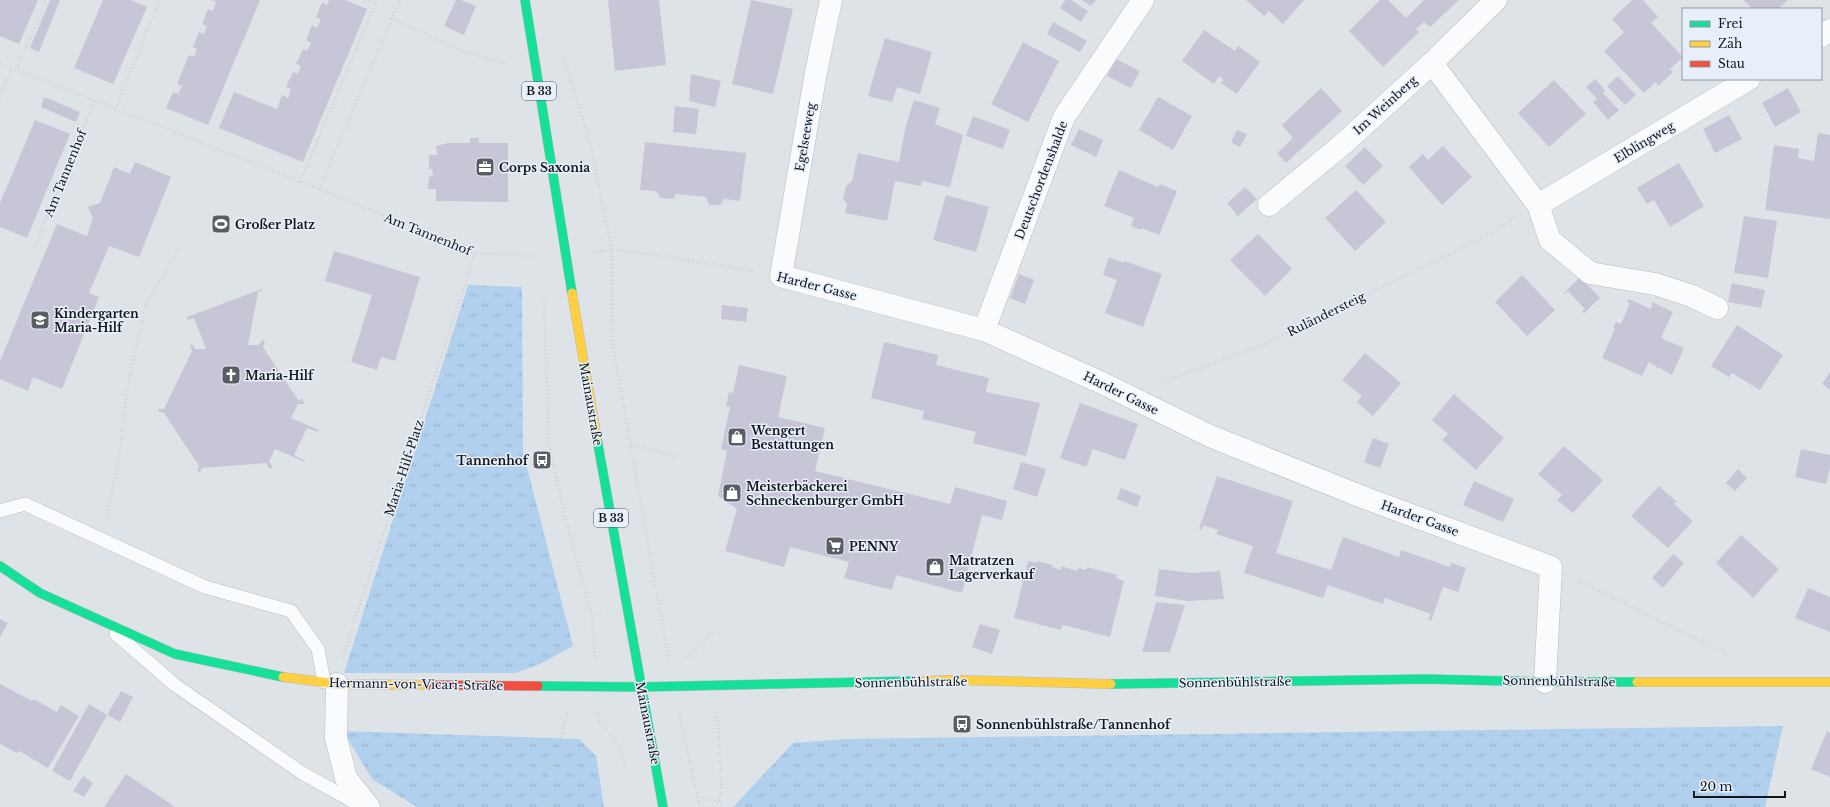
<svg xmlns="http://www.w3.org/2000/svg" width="1830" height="807" viewBox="0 0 1830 807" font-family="'Libre Baskerville',serif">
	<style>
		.grass { fill: url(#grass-tufts) }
		.building { fill: #c7c6d6 }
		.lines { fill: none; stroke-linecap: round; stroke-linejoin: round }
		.lane-casing { stroke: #b8bbbf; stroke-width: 14 }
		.street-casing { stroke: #b8bbbf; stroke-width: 23 }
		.fast-casing { stroke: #b8bbbf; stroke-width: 10 }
		.slow-casing { stroke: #b8bbbf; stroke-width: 10 }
		.jam-casing { stroke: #b8bbbf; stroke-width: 10 }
		.path { stroke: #cecfd1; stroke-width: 2.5; stroke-dasharray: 1 3; stroke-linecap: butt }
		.lane { stroke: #fafbfc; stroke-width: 13 }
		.street { stroke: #fafbfc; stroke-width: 22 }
		.fast { stroke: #16e098; stroke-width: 9 }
		.slow { stroke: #ffcf43; stroke-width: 9 }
		.jam { stroke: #f24e42; stroke-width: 9 }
		.labels { text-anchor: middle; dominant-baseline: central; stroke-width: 3; stroke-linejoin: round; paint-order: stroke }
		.shield { fill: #e7f0fa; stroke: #53575d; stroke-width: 1 }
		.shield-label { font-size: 11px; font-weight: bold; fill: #13161a }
		.street-label { font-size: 12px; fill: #13161a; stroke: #e7f0fa }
		.poi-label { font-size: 12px; font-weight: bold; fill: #13161a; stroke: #e7f0fa; text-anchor: start }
	</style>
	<defs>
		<pattern id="grass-tufts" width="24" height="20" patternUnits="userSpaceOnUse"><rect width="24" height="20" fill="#b1d0ee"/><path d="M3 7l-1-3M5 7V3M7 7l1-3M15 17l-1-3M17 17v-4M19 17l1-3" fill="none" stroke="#97b2cc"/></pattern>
	</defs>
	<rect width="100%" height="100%" fill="#dee3e8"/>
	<!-- grass -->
	<path class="grass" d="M468,285L522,287L523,452L573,646L542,663L516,673H344Z
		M1783,726L1765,807H733L793,743L846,739Z
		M343,731L579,739L596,756L604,807H417L372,779Z"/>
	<!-- building -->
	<path class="building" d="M0,0H38L19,44L0,36Z
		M50,0H60L39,52L30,48Z
		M103,0H131L147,7L113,84L74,68Z
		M211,0H260L208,125L166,108L173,92L178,94L182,86L177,84L189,55L194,57L197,49L193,47L199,32L204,34L207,26L202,24L208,9L213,11L216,2Z
		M329,0H345L367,9L303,162L219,128L234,92L277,109L282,95L288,98L291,89L286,87L293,72L298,74L301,66L296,64L303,49L307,51L311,43L306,40L312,25L317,28L321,19L316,17L322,2L327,5Z
		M456,0H461L476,6L464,35L444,26Z
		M608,0H659L666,65L615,71Z
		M751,0L793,9L773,94L732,84Z
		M1065,0H1071L1088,11L1081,22L1060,8Z
		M1082,0H1096L1091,6Z
		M1246,0H1304L1283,24L1269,11L1264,16Z
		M1380,0H1388L1406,18L1424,0H1459L1430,27L1424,22L1416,29L1419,32L1383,67L1349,31Z
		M1632,0H1643L1658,17L1651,23L1683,57L1670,69L1673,72L1658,86L1656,82L1644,93L1604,51L1624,32L1612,19Z
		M1744,0H1788L1778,9H1752Z
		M1053,22L1087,41L1080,52L1047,34Z
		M1204,30L1235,51L1238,46L1260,62L1237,94L1221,83L1224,80L1219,76L1214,84L1182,61Z
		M885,38L932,52L920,94L897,87L892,102L868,96Z
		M1023,42L1059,61L1028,122L991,104Z
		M1116,59L1140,71L1131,88L1107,76Z
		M691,74L721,81L715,107L689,101Z
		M1618,76L1636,95L1625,105L1607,86Z
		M1595,79L1605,90L1603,93L1619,110L1608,120L1593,102L1597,99L1586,87Z
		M1554,80L1586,114L1549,147L1518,113Z
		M1321,88L1342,111L1286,163L1277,153L1293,138L1282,125Z
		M1788,88L1801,112L1775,127L1762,103Z
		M44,97L80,112L76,122L41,107Z
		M1158,97L1192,116L1173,150L1139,130Z
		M914,100L940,108L935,124L963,135L950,187L922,181L921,186L895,181L887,221L845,213L847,204L843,199L846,186L852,181L858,153L899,162L906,125Z
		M675,106L699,109L696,134L673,132Z
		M1729,115L1742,139L1715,153L1703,129Z
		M973,116L1010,130L1003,149L966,136Z
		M35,120L70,134L27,238L0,227V203Z
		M1079,129L1103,140L1096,157L1071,145Z
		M1237,130L1247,134L1240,147L1231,142Z
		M1818,133L1830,135V219L1765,210L1774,145L1799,149L1798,158L1814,161Z
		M470,138H479V143H508V202L436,201V189H428L429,177L433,175L432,169H429V155H437L436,146L448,143H470Z
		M645,142L746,153L740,201L724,199L720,205H709L706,197L676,194L673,199L661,198L656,191L640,190Z
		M1443,146L1472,177L1442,205L1409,167L1423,154L1428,160Z
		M1365,147L1383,166L1363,185L1345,166Z
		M135,162L171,177L139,257L109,246L89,293L99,297L62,389L33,377L28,391L0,379V361L57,224L87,236L93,218L88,207L100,203L114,167L130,174Z
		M1679,163L1704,206L1670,227L1654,200L1647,204L1637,188Z
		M1119,170L1158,187L1160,184L1177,191L1159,235L1142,228L1141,230L1131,226L1134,218L1104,206Z
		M1245,187L1257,199L1238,216L1227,203Z
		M1356,190L1386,222L1355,251L1325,218Z
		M946,195L989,207L976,252L933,240Z
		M1744,216L1777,221L1768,278L1734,273Z
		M1258,234L1292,269L1265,296L1230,260Z
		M334,251L420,277L395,361L381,357L377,370L351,362L372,295L325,281Z
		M1109,257L1124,263V261L1162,274L1143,327L1105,313L1117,280L1103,275Z
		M1019,274L1034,280L1025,304L1010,298Z
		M1522,275L1555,310L1527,336L1495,302Z
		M1580,277L1600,298L1584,313L1582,311L1585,309L1568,291L1565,294L1564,293Z
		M1732,283L1765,290L1761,308L1728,302Z
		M262,289L263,290L258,292L248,345H259L262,340L265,341L263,347L298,400L303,399L304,404H298L291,418L319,430L318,432L307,428L294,455L305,461V462L275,449L269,462L273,467L270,469L266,463L202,468L200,472L197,471L199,466L164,413L159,412L158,409H164L192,351L190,346L192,344L195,349H206L194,318L188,320L187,317Z
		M1629,299L1651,309L1652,302L1673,312L1661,338L1684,348L1672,375L1658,367V369L1656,367V366L1649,362L1642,376L1602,358L1615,329L1613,328L1616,322L1621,324L1630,303L1627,302Z
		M722,305L748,308L746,322L721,319Z
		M1737,325L1783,355L1760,390L1732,373L1729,377L1711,366Z
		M884,342L938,355L936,365L989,378L986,392L1040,403L1026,456L973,443L976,432L922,419L924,411L871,398Z
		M1365,353L1401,383L1373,416L1357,402L1362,396L1342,380Z
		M739,365L787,376L778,417L825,428L815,471L950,504L955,487L1007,501L1002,520L982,515L962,593L896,575L892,590L844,578L849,562L790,547L784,567L725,551L737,509L718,496L727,451L721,449L730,407L726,406L729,392L733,393Z
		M1830,372V390L1822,384Z
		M1454,394L1504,438L1476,470L1442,440L1448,434L1432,420Z
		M1080,403L1138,424L1125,460L1093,449L1086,467L1060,458Z
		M1373,438L1389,444L1380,468L1364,462Z
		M1564,446L1603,480L1573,513L1557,500L1562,495L1538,474Z
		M1801,449L1830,455V467L1826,484L1795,477Z
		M1021,462L1046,469L1037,497L1013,489Z
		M1738,469L1747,478L1735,491L1726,483Z
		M1217,476L1293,501L1276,553L1331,570L1343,537L1399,557L1401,550L1450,567L1451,563L1466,568L1458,592L1443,587L1431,621L1428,620L1431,614L1385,598L1383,604L1328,585L1323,598L1244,573L1253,546L1216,534L1218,530L1203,525L1202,530L1199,529Z
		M1474,481L1514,499L1503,522L1463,505Z
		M1659,486L1677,502L1674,504L1693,521L1668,548L1631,516Z
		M1121,488L1141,496L1137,507L1117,499Z
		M1741,535L1779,569L1753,598L1716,563Z
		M1673,554L1684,563L1663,588L1652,578Z
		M1028,561L1037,563V561L1053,565L1052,567L1061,570V566L1077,571L1078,568L1086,570L1087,567L1117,575L1116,578L1124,581L1110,637L1063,625L1061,630L1014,618Z
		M1159,569L1192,573L1220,571L1224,599L1188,601L1155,596Z
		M1808,588L1830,597V632L1795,618Z
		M1156,602L1185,605L1170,652H1142Z
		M0,619L8,623L0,637Z
		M980,624L1000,630L992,654L972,647Z
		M0,684L32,701L34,699L57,712L61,705L79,716L48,768L19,751L17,753L0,744Z
		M121,691L133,697L120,722L107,715L70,781L52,771L89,704L107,715Z
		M1827,731L1830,733V777L1811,769Z
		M126,774L174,806L173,807H104Z
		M83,776L93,783L84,797L73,791Z"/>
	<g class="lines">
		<defs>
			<path id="lane" d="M0,511L25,504L205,587L291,611L318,649L324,682
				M116,634L175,685L302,773L363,807"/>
			<path id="street" d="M831,0L816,72L781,276L984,330L1100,382L1210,436L1365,498L1551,567L1545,682
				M1821,36L1830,30
				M1432,63L1538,205L1550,240L1590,273L1655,284L1692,296L1717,308
				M1269,205L1343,144L1432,63L1496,0
				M1538,205L1749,79
				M984,330L1064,117L1143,0
				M337,684L336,738L346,778L369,807"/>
			<path id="fast" d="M525,0L572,293
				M597,439L663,807
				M0,566L40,593L175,654L283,677
				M1111,684L1427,679L1545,682H1637
				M538,686L641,687L914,681"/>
			<path id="slow" d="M572,293L597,439
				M283,677L337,684L428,685
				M914,681L956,680L1111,684
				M1637,682H1830"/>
			<path id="jam" d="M428,685L538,686"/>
		</defs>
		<!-- lane casing -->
		<use href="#lane" class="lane-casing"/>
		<!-- street casing -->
		<use href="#street" class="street-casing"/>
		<!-- fast casing -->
		<use href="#fast" class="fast-casing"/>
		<!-- slow casing -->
		<use href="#slow" class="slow-casing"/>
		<!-- jam casing -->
		<use href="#jam" class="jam-casing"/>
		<!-- path -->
		<path class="path" d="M365,0L375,4
			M391,18L459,50L508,64
			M564,58L590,143L612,250L613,347L669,660
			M0,63L319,189L475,253L539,256
			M17,69L46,0
			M0,97L12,68
			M115,109L160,0
			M300,182L377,0
			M319,189L400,0
			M35,246L95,100
			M593,252L612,250L650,254L754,271
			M544,297L549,445L566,521L592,616L595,661
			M1163,382L1264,344L1473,243L1515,218
			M631,444L676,457
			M107,518L118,462L127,391L145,306L179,248
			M1578,580L1726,654
			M592,616L601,614
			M343,658L349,638L475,253
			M687,659L715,630
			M717,712L722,791L718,802
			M598,713L599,721L616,741L626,766
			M679,714L700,807
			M698,797L718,802L723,807
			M543,807L567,713"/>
		<!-- lane -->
		<use href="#lane" class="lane"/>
		<!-- street -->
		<use href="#street" class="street"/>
		<!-- fast -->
		<use href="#fast" class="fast"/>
		<!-- slow -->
		<use href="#slow" class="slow"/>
		<!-- jam -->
		<use href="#jam" class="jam"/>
	</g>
	<!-- icons -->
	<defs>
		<symbol id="office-square" viewBox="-11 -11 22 22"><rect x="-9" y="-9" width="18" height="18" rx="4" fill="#5a5e62" stroke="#e7f0fa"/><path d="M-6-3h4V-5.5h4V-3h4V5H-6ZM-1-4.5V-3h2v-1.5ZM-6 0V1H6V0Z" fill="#fff"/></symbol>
		<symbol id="stadium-square" viewBox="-11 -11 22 22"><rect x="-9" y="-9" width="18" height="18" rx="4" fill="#5a5e62" stroke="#e7f0fa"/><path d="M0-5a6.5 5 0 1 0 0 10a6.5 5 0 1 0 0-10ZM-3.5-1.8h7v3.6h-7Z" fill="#fff"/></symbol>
		<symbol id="school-square" viewBox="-11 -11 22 22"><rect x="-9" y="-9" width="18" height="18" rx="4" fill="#5a5e62" stroke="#e7f0fa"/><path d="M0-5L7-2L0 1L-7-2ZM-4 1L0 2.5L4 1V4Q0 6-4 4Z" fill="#fff"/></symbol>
		<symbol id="church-square" viewBox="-11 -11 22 22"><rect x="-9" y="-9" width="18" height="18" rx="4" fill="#5a5e62" stroke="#e7f0fa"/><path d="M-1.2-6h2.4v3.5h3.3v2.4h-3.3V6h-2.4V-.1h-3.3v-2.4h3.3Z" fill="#fff"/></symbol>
		<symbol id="shop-square" viewBox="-11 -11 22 22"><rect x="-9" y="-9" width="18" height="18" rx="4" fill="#5a5e62" stroke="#e7f0fa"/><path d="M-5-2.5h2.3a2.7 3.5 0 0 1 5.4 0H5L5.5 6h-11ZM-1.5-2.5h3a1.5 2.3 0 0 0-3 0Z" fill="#fff"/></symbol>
		<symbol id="bus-square" viewBox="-11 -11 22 22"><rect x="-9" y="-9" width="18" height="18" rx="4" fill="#5a5e62" stroke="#e7f0fa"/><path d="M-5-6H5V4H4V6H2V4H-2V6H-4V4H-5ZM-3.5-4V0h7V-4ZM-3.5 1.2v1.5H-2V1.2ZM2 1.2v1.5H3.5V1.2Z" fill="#fff"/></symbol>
		<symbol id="supermarket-square" viewBox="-11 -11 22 22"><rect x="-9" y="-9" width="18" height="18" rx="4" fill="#5a5e62" stroke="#e7f0fa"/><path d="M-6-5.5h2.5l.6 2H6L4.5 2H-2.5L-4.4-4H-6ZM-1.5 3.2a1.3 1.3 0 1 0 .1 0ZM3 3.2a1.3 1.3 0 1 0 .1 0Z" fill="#fff"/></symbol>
	</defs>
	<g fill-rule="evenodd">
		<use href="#office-square" x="474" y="156" width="22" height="22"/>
		<use href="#stadium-square" x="210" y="213" width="22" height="22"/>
		<use href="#school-square" x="29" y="309" width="22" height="22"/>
		<use href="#church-square" x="220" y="364" width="22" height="22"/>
		<use href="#shop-square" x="726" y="426" width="22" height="22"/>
		<use href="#bus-square" x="531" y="449" width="22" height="22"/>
		<use href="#shop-square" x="721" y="482" width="22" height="22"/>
		<use href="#supermarket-square" x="824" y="535" width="22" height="22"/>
		<use href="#shop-square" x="924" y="556" width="22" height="22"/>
		<use href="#bus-square" x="951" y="713" width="22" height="22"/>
	</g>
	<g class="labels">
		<!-- shield labels -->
		<g class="shield">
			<rect x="522" y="82" width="34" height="18" rx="3"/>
			<rect x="594" y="509" width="34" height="18" rx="3"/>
		</g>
		<g class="shield-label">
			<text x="539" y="91">B 33</text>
			<text x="611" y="518">B 33</text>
		</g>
		<!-- street labels -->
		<g class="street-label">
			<text transform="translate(1385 105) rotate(-42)">Im Weinberg</text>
			<text transform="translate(805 137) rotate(-80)">Egelseeweg</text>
			<text transform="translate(1644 142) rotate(-31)">Elblingweg</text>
			<text transform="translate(65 173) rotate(-68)">Am Tannenhof</text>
			<text transform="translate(1041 180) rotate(-69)">Deutschordenshalde</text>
			<text transform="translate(428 234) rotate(22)">Am Tannenhof</text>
			<text transform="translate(817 286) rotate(14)">Harder Gasse</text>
			<text transform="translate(1326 314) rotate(-26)">Ruländersteig</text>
			<text transform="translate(1121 393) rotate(26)">Harder Gasse</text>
			<text transform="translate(591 404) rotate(80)">Mainaustraße</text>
			<text transform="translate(404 468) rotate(-72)">Maria-Hilf-Platz</text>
			<text transform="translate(1420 518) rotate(20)">Harder Gasse</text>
			<text transform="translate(1559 681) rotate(1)">Sonnenbühlstraße</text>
			<text transform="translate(911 682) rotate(-1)">Sonnenbühlstraße</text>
			<text transform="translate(1235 682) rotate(-1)">Sonnenbühlstraße</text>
			<text transform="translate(416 684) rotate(1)">Hermann-von-Vicari-Straße</text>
			<text transform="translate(648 723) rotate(79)">Mainaustraße</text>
		</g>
		<!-- poi labels -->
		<g class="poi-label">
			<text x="499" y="167">Corps Saxonia</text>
			<text x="235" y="224">Großer Platz</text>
			<text x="54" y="313">Kindergarten<tspan x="54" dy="14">Maria-Hilf</tspan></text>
			<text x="245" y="375">Maria-Hilf</text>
			<text x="751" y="430">Wengert<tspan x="751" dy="14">Bestattungen</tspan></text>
			<text x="528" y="460" text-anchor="end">Tannenhof</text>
			<text x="746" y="486">Meisterbäckerei<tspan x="746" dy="14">Schneckenburger GmbH</tspan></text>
			<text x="849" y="546">PENNY</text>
			<text x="949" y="560">Matratzen<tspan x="949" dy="14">Lagerverkauf</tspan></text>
			<text x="976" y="724">Sonnenbühlstraße/Tannenhof</text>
		</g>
	</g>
	<!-- legend -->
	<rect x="1682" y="8" width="140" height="72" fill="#e7f0fa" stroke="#9299a0"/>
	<rect x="1690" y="21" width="20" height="6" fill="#16e098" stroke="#9299a0"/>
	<text x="1718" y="28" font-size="12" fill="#13161a">Frei</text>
	<rect x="1690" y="41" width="20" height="6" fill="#ffcf43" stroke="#9299a0"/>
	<text x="1718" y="48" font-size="12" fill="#13161a">Zäh</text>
	<rect x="1690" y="61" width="20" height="6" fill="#f24e42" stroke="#9299a0"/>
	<text x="1718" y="68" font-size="12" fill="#13161a">Stau</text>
	<!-- scale -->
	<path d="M1694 791v6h91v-6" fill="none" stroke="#13161a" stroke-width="2"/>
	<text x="1700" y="791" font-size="12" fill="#13161a" stroke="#e7f0fa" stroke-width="3" paint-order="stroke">20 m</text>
</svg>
